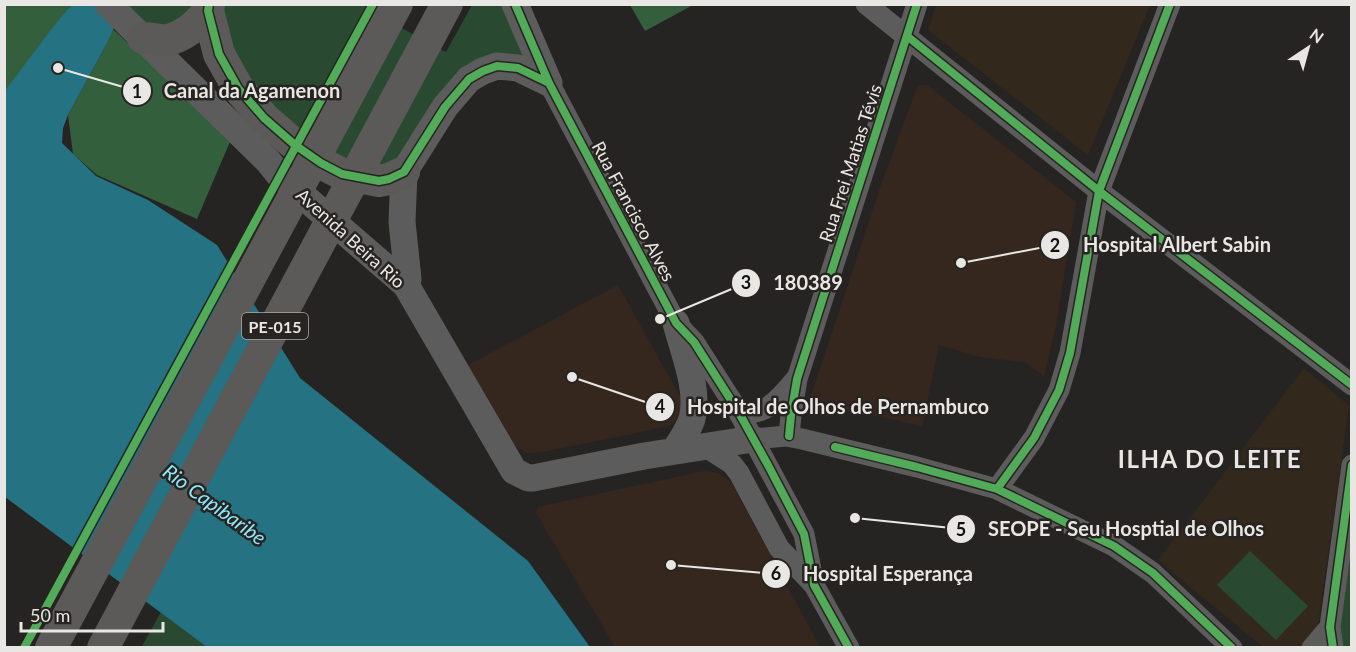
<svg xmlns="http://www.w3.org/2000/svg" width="1356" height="652" viewBox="0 0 1356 652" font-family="Lato,sans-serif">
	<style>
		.education { fill: #32291c }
		.medical { fill: #36271e }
		.green { fill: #294a31 }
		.forest { fill: #335f3d }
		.water { fill: #247282 }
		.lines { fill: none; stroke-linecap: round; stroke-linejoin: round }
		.minor { stroke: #5d5c5c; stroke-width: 21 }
		.major { stroke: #5d5c5d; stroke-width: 27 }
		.highway { stroke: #5b5a59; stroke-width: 32 }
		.highway-bridge { stroke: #5b5a59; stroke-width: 32 }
		.cycleway-casing { stroke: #272421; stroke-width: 11 }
		.cycleway { stroke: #51ab58; stroke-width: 8 }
		.labels { text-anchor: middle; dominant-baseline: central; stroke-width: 5; stroke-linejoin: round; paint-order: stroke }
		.shield { fill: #272421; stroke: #afacaa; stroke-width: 1.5 }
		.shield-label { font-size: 16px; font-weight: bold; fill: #e9e7e4 }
		.street-label { font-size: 18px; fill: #e9e7e4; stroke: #272421 }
		.water-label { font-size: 20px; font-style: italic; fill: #8ee8fd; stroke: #272421 }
		.district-label { font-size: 24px; font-weight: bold; letter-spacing: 1.5px; fill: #e9e7e4; stroke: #272421 }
		.leader { fill: none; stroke: #e9e7e4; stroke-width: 2 }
		.callout-dot { fill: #e9e7e4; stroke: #272421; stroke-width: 2 }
		.mark-label { font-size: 18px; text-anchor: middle; font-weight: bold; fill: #111 }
		.callout-label { font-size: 20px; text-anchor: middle; font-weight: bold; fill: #e9e7e4; stroke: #272421; stroke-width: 5; stroke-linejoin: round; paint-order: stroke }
	</style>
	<rect width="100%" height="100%" fill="#262422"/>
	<!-- education -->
	<path class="education" d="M936,5H1150L1088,155L928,30Z
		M1304,368L1349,406L1316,639L1311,647H1263L1158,560Z"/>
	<!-- medical -->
	<path class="medical" d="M923,85H927L1076,202L1056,325L1044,376L1024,362L980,357L939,345L922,426L866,414L822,410L811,407L809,402L881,185L916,90L918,86Z
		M618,285L682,400L681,410L676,420L670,425L633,434L542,452L528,453L518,448L511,442L468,365Z
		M704,471L718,473L731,482L820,647H615L536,513L537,507Z"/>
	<!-- green -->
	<path class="green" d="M108,5H392L385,19L446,52L472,5H507L526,47L514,67L493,66L385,178L291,144L205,15L166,41Z
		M1351,495V647H1336Z
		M1250,551L1308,606L1276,640L1217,585Z
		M166,603L218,647L141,648Z"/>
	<!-- forest -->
	<path class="forest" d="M5,5H86L232,137L197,219L97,175L73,154L68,115L106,45L66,11L5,92Z
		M630,5H693L645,31Z"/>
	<!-- water -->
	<path class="water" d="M73,5H124L106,45L68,115L63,128L62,143L96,176L148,200L217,245L300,378L528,561L590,647H207L5,497L4,92L50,31L66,11Z"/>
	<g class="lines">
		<!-- minor -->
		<path class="minor" d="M866,4L1099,191L1352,385
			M549,83L676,323L694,342L738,411L804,534L814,585
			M738,411C764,419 781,397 796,379
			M789,436L791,415L797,379L917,4
			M753,439L786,436L802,439L917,467L997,489L1114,546L1153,573L1232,648
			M704,446L732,464L739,473L779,548L814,585L849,648
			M997,489L1034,438L1059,390L1070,353L1099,191L1170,4
			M1312,648L1330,627
			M1333,648L1330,627L1352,465"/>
		<!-- major -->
		<path class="major" d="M108,4L268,161L280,176L406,285L514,471L528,478H533L644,456L753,439
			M515,4L549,83
			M406,285L408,279L402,222L404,172L445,107L469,79L483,71L497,66L518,68L549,83
			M674,451C681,441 688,431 692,419C700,390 683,351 676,323"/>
		<!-- highway -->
		<path class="highway" d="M209,4L208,11L219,54L238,88L264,118L295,145L321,163L342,174L379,181L389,179L404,172
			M143,38C151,38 161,41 168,40C185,36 198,24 208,11"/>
		<!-- highway-bridge -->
		<path class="highway-bridge" d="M51,648L397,4
			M103,648L447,4"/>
		<defs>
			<path id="cycleway" d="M209,4L208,11L219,54L238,88L264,118L295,145L321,163L342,174L379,181L389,179L404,172L445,107L469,79L483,71L497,66L518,68L549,83
				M515,4L549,83L676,323L694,342L738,411L769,467L804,534L814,585L849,648
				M907,36L1099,191L1352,385
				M789,436L791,415L797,379L917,4
				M835,447L917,467L997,489L1114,546L1153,573L1232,648
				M997,489L1034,438L1059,390L1070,353L1099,191L1170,4
				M24,648L373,4
				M1333,648L1330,627L1352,465"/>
		</defs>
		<!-- cycleway casing -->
		<use href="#cycleway" class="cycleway-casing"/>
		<!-- cycleway -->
		<use href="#cycleway" class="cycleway"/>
	</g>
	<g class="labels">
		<!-- shield labels -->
		<rect class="shield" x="242" y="313" width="66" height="26" rx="4.5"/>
		<g class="shield-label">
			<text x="275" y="326">PE-015</text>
		</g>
		<!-- street labels -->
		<g class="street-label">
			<text transform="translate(850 163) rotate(-72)">Rua Frei Matias Tévis</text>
			<text transform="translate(634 211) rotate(62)">Rua Francisco Alves</text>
			<text transform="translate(351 238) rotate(42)">Avenida Beira Rio</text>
		</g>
		<!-- water labels -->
		<g class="water-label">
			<text transform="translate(215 504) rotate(36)">Rio Capibaribe</text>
		</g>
		<!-- district labels -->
		<g class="district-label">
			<text x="1210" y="458">ILHA DO LEITE</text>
		</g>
	</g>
	<!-- callouts -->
	<path class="leader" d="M58 68L137 91M961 263L1055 245M660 319L746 283M572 377L660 407M855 518L961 529M671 565L776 574"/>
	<g class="callout-dot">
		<circle cx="58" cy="68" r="6"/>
		<circle cx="961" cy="263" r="6"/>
		<circle cx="660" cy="319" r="6"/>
		<circle cx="572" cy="377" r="6"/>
		<circle cx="855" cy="518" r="6"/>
		<circle cx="671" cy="565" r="6"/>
		<circle cx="137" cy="91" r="15"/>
		<circle cx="1055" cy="245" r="15"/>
		<circle cx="746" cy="283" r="15"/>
		<circle cx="660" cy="407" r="15"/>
		<circle cx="961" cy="529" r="15"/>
		<circle cx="776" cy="574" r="15"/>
	</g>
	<g class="mark-label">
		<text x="137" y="98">1</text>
		<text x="1055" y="252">2</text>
		<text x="746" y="289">3</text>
		<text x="660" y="413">4</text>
		<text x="961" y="536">5</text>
		<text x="776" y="580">6</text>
	</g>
	<g class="callout-label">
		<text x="252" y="98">Canal da Agamenon</text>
		<text x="1177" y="252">Hospital Albert Sabin</text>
		<text x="808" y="290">180389</text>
		<text x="838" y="414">Hospital de Olhos de Pernambuco</text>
		<text x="1126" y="536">SEOPE - Seu Hosptial de Olhos</text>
		<text x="888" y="581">Hospital Esperança</text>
	</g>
	<!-- border -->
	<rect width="1356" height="652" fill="none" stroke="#e9e7e4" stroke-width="12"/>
	<!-- north arrow -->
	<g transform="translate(1308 48) rotate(36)" stroke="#272421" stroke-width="4.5" paint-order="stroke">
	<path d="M0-4.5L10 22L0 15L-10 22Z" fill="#e9e7e4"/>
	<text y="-9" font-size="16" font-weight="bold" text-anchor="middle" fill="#e9e7e4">N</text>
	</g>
	<!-- scale -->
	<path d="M21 622v9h142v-9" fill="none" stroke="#e9e7e4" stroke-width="3"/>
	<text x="30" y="622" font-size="18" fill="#e9e7e4" stroke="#272421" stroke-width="4.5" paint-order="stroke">50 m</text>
</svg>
